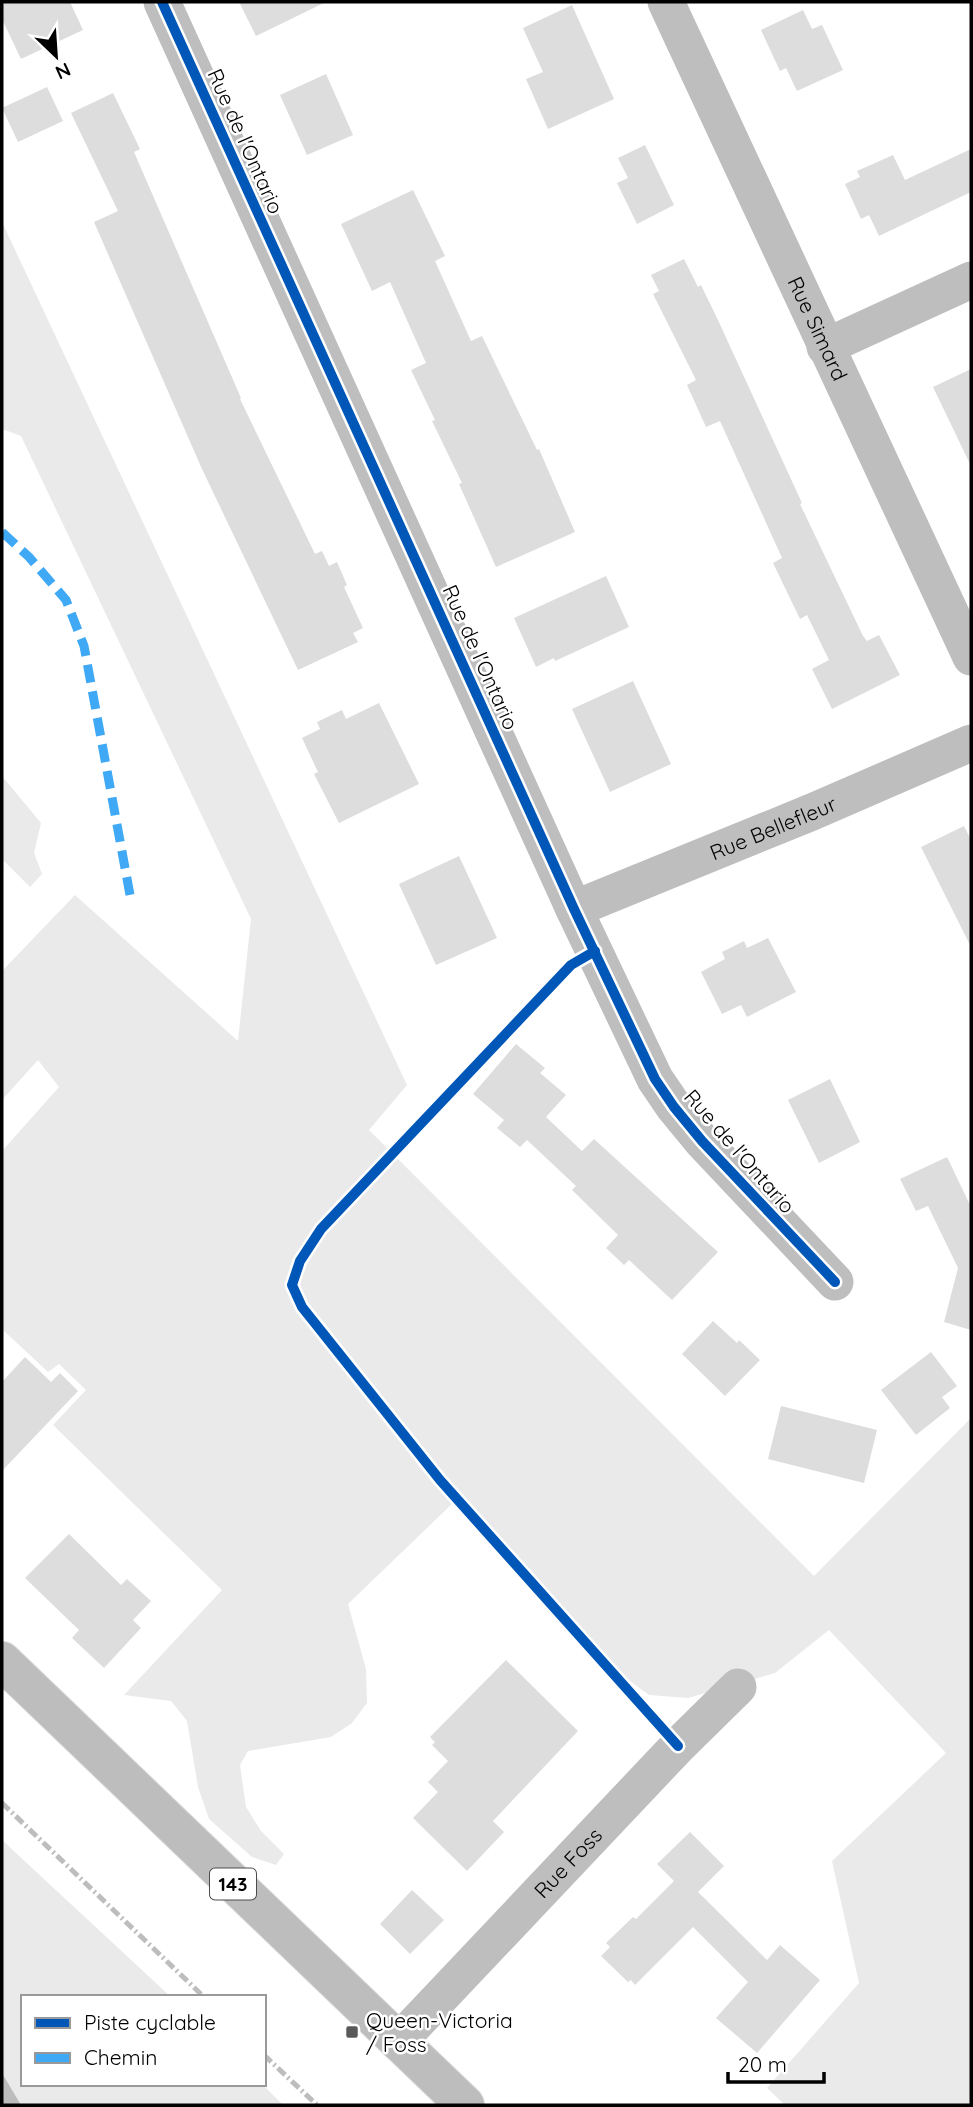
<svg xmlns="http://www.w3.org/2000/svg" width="973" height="2107" viewBox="0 0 973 2107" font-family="Quicksand,sans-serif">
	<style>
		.green { fill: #eaeaea }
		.water { fill: #bcbcbc }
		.building { fill: #ddd }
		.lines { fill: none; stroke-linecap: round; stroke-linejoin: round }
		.primary-casing { stroke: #dbdbdb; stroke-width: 40 }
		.street { stroke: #bebebe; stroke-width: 37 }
		.primary { stroke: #bdbdbd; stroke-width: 38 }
		.rail { stroke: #bdbdbd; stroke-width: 5; stroke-dasharray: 10 3.5 2 3.5; stroke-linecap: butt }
		.quiet { stroke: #3fa9f5; stroke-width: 9; stroke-dasharray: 18 9; stroke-linecap: butt }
		.cycleway-casing { stroke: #fff; stroke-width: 15 }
		.cycleway { stroke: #0057b8; stroke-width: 10 }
		.poi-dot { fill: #595959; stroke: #fff; stroke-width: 2.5 }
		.labels { text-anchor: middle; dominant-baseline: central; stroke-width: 5; stroke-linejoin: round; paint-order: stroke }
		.shield { fill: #fff; stroke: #4c4c4c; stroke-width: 2 }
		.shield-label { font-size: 19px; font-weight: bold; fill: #000 }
		.street-label { font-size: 21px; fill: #000; stroke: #fff }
		.poi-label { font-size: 21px; fill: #000; stroke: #fff; text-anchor: start }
	</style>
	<rect width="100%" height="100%" fill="#fff"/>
	<!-- green -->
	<path class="green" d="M2,222L407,1085L369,1130L814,1576L971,1418V2105H785L767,2088L859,1983L832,1861L946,1753L829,1630L775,1673L688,1698L649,1695L571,1638L453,1503L348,1604L366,1669L367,1703L352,1723L331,1737L248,1751L240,1765L246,1807L261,1831L284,1854L276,1865L252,1857L209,1819L198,1787L187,1721L171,1701L124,1695L222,1590L53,1425L86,1390L59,1364L48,1372L2,1329V1151L59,1087L38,1060L2,1100V971L75,895L238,1041L251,919L21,436L2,429Z
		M2,776L41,823L34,853L42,874L30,887L2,859Z
		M2,1840L171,1997H23V2084H262L283,2105H21L2,2073Z"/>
	<!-- water -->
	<path class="water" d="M2,2073L21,2105H2Z"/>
	<!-- building -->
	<path class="building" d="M2,2H70L83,30L21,59L2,19Z
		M239,2H326L256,36Z
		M572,5L614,99L548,129L526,79L543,72L523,28Z
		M803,10L812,29L822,25L843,70L797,91L786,68L780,71L761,30Z
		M326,74L353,135L307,155L280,95Z
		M47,87L63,121L18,142L2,108Z
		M113,93L140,149L134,152L241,398L240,399L315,554L322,551L329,566L337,562L347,585L344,587L363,628L353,633L358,642L298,670L202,469L94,222L118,211L71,113Z
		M645,145L674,205L637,224L617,183L628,178L618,158Z
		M971,149V192L879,236L869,215L861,219L845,184L860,177L857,171L893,155L905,180Z
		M413,190L445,256L435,261L471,341L482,336L537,450L539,449L575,532L496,567L459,484L462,483L432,421L435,420L411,370L426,363L390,282L372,291L341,224Z
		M684,259L698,287L701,285L717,318L802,503L800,504L863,636L867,641L879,635L900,675L832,709L812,669L829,660L807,615L800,619L773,563L782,558L720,421L706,427L687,385L696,380L653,294L659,291L651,275Z
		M971,369V466L933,387Z
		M606,576L629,627L555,661L554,658L536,667L514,618Z
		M633,681L671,764L610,792L572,709Z
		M379,703L419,784L339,823L314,774L318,772L302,738L320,729L317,722L342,710L346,719Z
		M964,826L971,840V947L921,847Z
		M459,856L497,938L436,965L399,884Z
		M768,938L796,992L747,1017L741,1005L722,1014L701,972L725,959L722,952L744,941L747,948Z
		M516,1044L545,1068L540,1073L566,1095L546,1117L582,1151L594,1139L718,1252L672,1300L629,1260L624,1265L606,1248L618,1235L572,1190L576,1186L527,1140L520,1147L497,1128L504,1120L473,1094Z
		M830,1079L860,1142L819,1163L788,1100Z
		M947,1157L971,1207V1330L944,1322L958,1268L928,1206L916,1211L900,1179Z
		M713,1321L737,1343L739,1340L760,1360L725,1396L682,1354Z
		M931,1352L957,1386L942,1397L950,1408L916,1435L881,1390Z
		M25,1357L51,1382L60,1373L78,1391L2,1471V1382Z
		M781,1406L877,1430L864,1483L768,1459Z
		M69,1534L121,1585L127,1579L151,1601L133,1620L141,1628L104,1668L72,1638L79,1630L25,1578Z
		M506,1660L578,1731L493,1821L504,1832L467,1871L413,1818L438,1792L428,1782L448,1761L432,1745L435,1742L430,1737Z
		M690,1832L724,1866L698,1892L767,1960L780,1945L820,1980L757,2053L716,2018L748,1982L693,1927L635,1985L631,1980L628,1982L601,1956L610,1947L606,1943L633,1917L636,1919L674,1881L657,1864Z
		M412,1890L444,1920L410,1954L380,1924Z"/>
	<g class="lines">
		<defs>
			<path id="primary" d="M2,1661L465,2105"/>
		</defs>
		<!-- primary casing -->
		<use href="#primary" class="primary-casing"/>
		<!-- street -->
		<g class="street">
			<path d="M162,2L574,909L655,1079L674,1107L702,1141L835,1282"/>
			<path id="s1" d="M666,2L971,657"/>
			<path d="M825,347L971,280"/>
			<path id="s2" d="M574,909L812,812L971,743"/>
			<path id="s3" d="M398,2042L678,1746L738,1687"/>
		</g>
		<!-- primary -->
		<use href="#primary" class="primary"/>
		<!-- rail -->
		<path class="rail" d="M2,1803L204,1997
			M264,2055L317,2105"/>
		<!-- quiet -->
		<path class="quiet" d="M2,532L29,557L66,600L84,646L130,895"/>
		<defs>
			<path id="cycleway" d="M162,2L574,909L655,1079L674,1107L702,1141L835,1282
				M595,951L571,965L321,1229L300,1261L292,1285L302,1307L440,1480L678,1746"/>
		</defs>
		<!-- cycleway casing -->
		<use href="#cycleway" class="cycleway-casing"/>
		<!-- cycleway -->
		<use href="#cycleway" class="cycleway"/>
	</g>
	<!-- markers -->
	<rect class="poi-dot" x="345" y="2025" width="14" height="14" rx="3.5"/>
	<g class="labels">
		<!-- shield labels -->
		<rect class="shield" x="210" y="1868.5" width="46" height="31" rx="5"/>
		<g class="shield-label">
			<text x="233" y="1884">143</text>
		</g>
		<!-- street labels -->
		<g class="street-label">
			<text transform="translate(246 141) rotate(66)">Rue de l'Ontario</text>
			<text stroke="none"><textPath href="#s1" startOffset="360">Rue Simard</textPath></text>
			<text transform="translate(481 657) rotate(66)">Rue de l'Ontario</text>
			<text stroke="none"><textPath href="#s2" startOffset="215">Rue Bellefleur</textPath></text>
			<text transform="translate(740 1151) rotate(49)">Rue de l'Ontario</text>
			<text stroke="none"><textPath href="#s3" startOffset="247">Rue Foss</textPath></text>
		</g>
		<!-- poi labels -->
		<g class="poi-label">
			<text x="366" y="2020">Queen-Victoria<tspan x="366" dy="24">/ Foss</tspan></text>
		</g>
	</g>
	<!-- border -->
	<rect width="973" height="2107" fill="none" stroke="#000000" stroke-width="7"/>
	<!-- legend -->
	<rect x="21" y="1995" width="245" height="91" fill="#ffffff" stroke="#999999" stroke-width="2"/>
	<rect x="35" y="2018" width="35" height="10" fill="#0057b8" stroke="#999999" stroke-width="2"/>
	<text x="84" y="2030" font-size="21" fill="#000000">Piste cyclable</text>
	<rect x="35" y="2053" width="35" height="10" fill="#3fa9f5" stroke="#999999" stroke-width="2"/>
	<text x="84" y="2065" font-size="21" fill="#000000">Chemin</text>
	<!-- north arrow -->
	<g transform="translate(56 56) rotate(155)" stroke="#ffffff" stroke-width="5" paint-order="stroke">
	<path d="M0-5L12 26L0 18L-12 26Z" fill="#000000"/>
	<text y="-10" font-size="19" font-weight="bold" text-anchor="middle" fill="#000000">N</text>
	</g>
	<!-- scale -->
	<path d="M728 2072v10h96v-10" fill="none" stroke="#000000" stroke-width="3.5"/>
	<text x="738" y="2072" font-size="21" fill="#000000" stroke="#ffffff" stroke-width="5" paint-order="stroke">20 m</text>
</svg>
